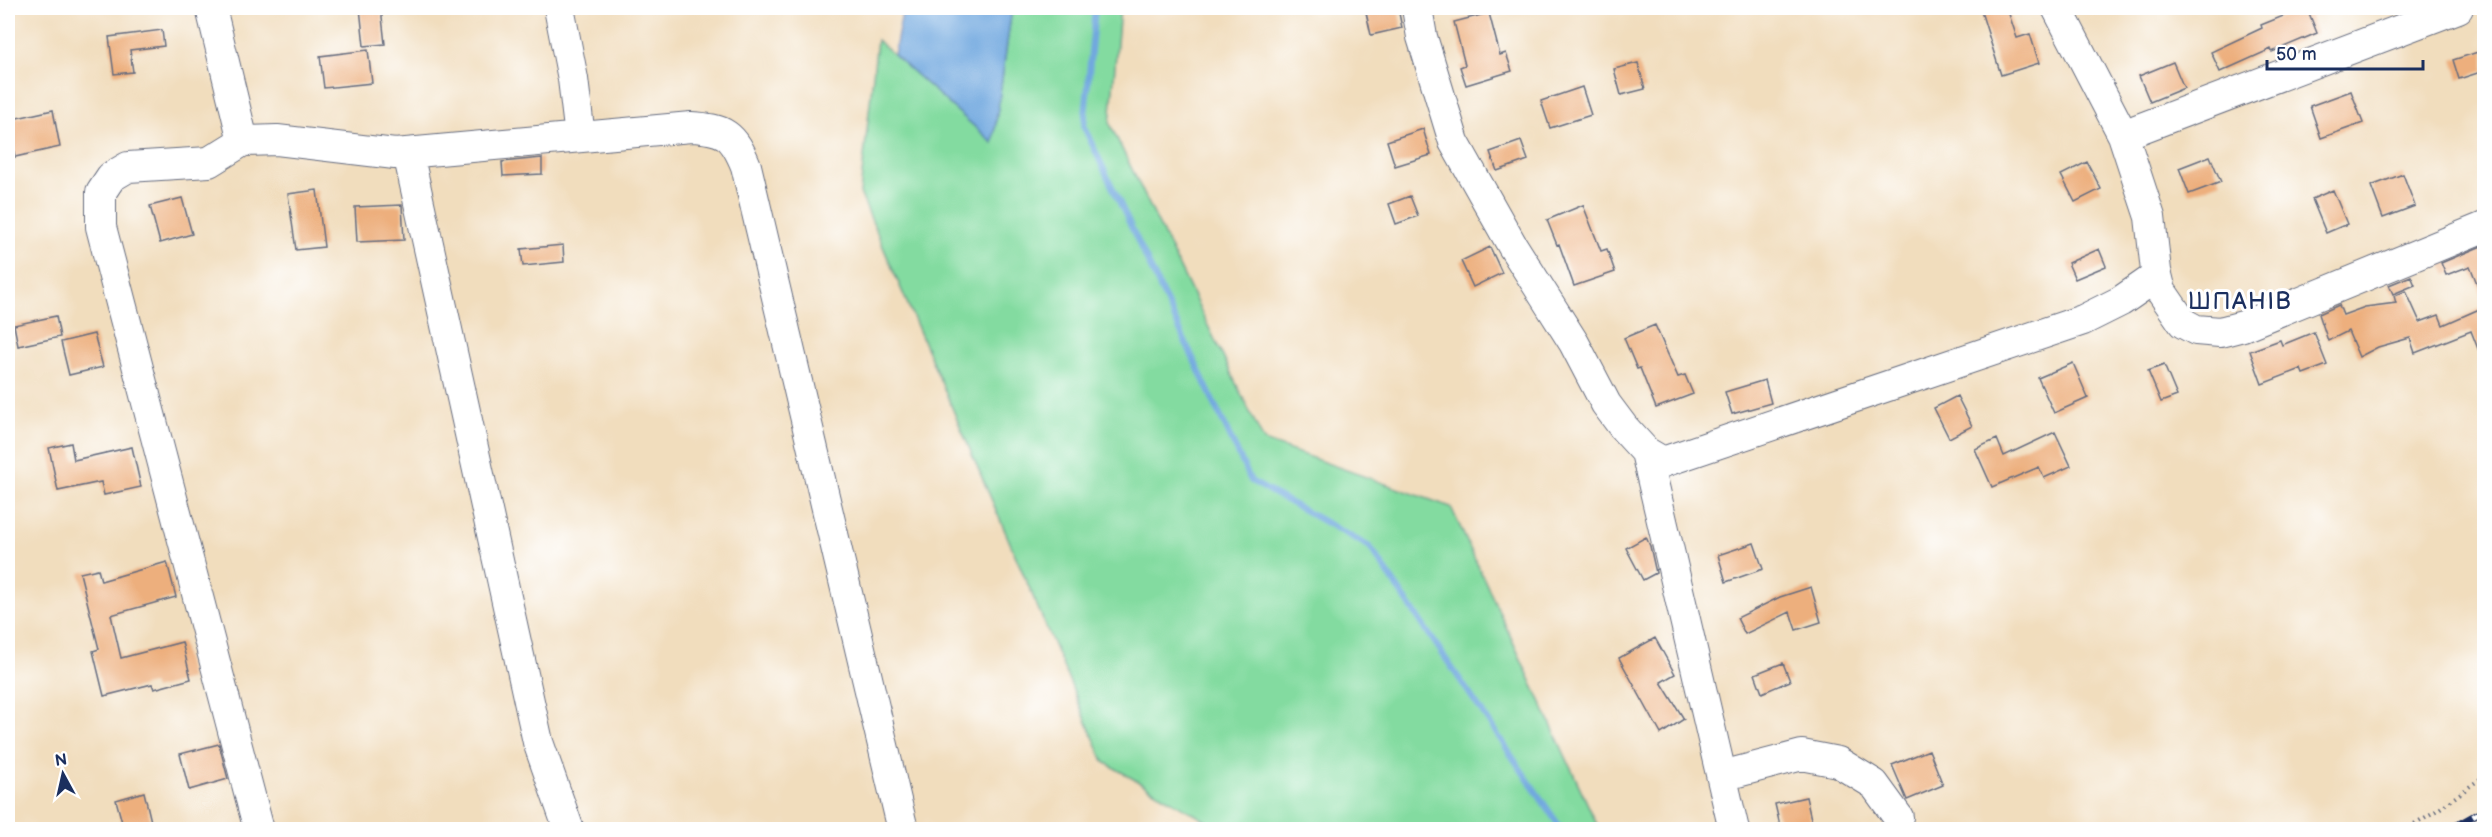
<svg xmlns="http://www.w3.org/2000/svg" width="2492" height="837" viewBox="0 0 2492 837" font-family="'Balsamiq Sans',sans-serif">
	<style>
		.green { fill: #83dba0; stroke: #4f857f; stroke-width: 1.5 }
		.water { fill: #71a8df; stroke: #466c9e; stroke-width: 1.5 }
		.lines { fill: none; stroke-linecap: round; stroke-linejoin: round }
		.stream { stroke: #71a8df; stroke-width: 6 }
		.building { fill: #edaf7d }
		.minor-casing { stroke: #666c7f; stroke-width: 32 }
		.path { stroke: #666c7f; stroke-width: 4; stroke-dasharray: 1.5 4.5; stroke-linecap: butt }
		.minor { stroke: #fff; stroke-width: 30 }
		.rail-casing { stroke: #1b2f5e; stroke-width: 7 }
		.rail { stroke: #fff; stroke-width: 4.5; stroke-dasharray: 14; stroke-linecap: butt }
		.labels { text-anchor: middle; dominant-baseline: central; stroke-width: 6; stroke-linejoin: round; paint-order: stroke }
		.quarter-label { font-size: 24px; letter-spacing: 1.5px; fill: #1b2f5e; stroke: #fff }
	</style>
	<rect width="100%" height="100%" fill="#fff"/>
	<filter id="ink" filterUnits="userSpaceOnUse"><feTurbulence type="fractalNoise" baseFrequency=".0167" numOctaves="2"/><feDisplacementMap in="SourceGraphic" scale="12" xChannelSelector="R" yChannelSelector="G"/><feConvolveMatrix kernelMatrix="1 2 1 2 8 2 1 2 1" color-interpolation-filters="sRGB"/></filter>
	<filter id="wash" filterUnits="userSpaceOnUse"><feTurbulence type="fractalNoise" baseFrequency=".008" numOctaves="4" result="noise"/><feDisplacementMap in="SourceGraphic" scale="24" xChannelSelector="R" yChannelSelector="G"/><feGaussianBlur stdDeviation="1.35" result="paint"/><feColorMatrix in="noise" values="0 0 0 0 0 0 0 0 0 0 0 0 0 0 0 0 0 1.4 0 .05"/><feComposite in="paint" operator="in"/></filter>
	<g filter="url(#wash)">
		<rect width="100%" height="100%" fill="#f1ddbd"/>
		<!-- green -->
		<path class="green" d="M1012,8H1120L1110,124L1264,441L1451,507L1599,829H1220L1104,762L860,193L877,40L993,143Z"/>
		<!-- water -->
		<path class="water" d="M903,8H1012L993,143L894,55Z"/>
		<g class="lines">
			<!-- stream -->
			<path class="stream" d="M1095,8L1084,127L1251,481L1370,547L1562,830"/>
		</g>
		<g id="blocks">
			<!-- building -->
			<path class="building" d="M360,8H381L385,44L364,46Z
				M1365,8H1398L1402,28L1371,35Z
				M1980,8H2007L2017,38L2030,34L2039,63L2001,75Z
				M2303,8H2307L2317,33L2272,52L2271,49L2220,72L2211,52L2262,28L2261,25Z
				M1489,13L1500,55L1506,53L1512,71L1466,85L1460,67L1465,65L1454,22Z
				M162,30L164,46L130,50L133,72L114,74L109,37Z
				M368,50L372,83L324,88L320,56Z
				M2484,50V71L2459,79L2453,60Z
				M2173,62L2184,88L2150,102L2139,76Z
				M1638,63L1645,89L1621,95L1614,69Z
				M1582,87L1591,115L1550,128L1541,101Z
				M2351,91L2363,123L2321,138L2310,106Z
				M53,110L60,147L15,157L8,120Z
				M1423,129L1431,155L1395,166L1387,141Z
				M1521,141L1528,160L1497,171L1490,152Z
				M2210,156L2221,182L2189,194L2179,168Z
				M542,158V174L503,176L502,162Z
				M2087,162L2101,189L2075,202L2061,175Z
				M2403,174L2415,206L2383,218L2371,186Z
				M317,190L324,247L296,250L288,194Z
				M2333,190L2347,224L2326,233L2312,199Z
				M1410,196L1418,216L1396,224L1389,204Z
				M182,198L192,234L160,243L150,206Z
				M402,205L404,240L357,242L355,207Z
				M1583,205L1601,251L1607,249L1615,272L1574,286L1559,244L1557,245L1547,220Z
				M563,245L564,262L523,266L521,249Z
				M2484,245V301L2470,266L2446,275L2441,263Z
				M1490,247L1502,273L1473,287L1461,261Z
				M2099,249L2106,266L2075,279L2068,263Z
				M2411,276L2415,285L2393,294L2389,285Z
				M2406,291L2420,322L2439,315L2443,325L2484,307V364L2471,331L2415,353L2410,338L2378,347L2359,357L2348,331L2328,341L2319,314L2339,305L2343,315L2365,307L2396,303L2394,296Z
				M56,316L60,337L18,346L14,325Z
				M1655,325L1678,377L1685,375L1693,394L1656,408L1640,368L1637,369L1624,338Z
				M2314,332L2327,365L2303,374L2301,369L2262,384L2250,351L2280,340L2282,345Z
				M94,334L103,367L69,375L61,342Z
				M2073,363L2088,398L2054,413L2038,378Z
				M2164,365L2177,396L2161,402L2148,371Z
				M1765,380L1771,403L1732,414L1725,392Z
				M1957,396L1972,426L1949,438L1934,408Z
				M2055,432L2071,466L2044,478L2039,467L1992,487L1975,449L1997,439L2004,456Z
				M71,443L74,460L132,447L141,487L104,495L101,482L58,491L49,448Z
				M1646,537L1650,546L1656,573L1643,580L1626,548Z
				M1754,543L1763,569L1726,582L1718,555Z
				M167,562L176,597L111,615L121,658L182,642L191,679L154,689L152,684L104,696L93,651L99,649L80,573L98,569L101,581Z
				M1811,587L1821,622L1796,630L1790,612L1745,634L1737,618L1780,597Z
				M1655,638L1675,674L1661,682L1684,719L1661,734L1619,658Z
				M1783,663L1790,681L1762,693L1755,674Z
				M219,744L228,779L189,790L180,754Z
				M1929,750L1943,785L1907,800L1892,765Z
				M144,792L153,830H124L116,800Z
				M1806,797L1813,828L1781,830L1775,804Z"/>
		</g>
	</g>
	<g filter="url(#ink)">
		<use href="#blocks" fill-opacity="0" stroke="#666c7f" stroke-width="1.5"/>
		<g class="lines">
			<defs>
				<path id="minor" d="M211,8L243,141L277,140L395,154L691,127C725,129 733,134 746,166L903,830
					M559,8L573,79L580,137
					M1417,8L1422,37L1454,142L1512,245L1574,343L1606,404L1624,428L1646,452L1663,462L2083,320L2121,301L2157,276
					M2057,8L2123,135L2150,217L2156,271L2161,291L2183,323L2196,330L2220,332L2243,326L2484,227
					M2123,135L2458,8
					M243,141L209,162L128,167L111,177L101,192V227L259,830
					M408,153L538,742L569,830
					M1646,452L1734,830
					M1722,776L1802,755L1838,762L1874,784L1898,817"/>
			</defs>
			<!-- minor casing -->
			<use href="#minor" class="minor-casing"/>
			<!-- path -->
			<path class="path" d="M2404,830L2439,809L2484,776"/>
			<!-- minor -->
			<use href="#minor" class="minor"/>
			<defs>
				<path id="rail" d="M2448,830L2484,810"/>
			</defs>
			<!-- rail casing -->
			<use href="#rail" class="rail-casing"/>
			<!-- rail -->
			<use href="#rail" class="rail"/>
		</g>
	</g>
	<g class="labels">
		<!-- quarter labels -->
		<g class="quarter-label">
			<text x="2240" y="301">ШПАНІВ</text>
		</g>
	</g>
	<!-- margin -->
	<rect width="2492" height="837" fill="none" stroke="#fff" stroke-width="30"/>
	<!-- north arrow -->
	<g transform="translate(63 774) rotate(352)" stroke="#ffffff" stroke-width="4.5" paint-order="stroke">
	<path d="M0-4.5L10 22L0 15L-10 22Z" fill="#1b2f5e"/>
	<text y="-9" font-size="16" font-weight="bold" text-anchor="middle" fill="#1b2f5e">N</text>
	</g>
	<!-- scale -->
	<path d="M2267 60v9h156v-9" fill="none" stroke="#1b2f5e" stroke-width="3"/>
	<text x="2276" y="60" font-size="18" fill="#1b2f5e" stroke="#ffffff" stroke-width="4.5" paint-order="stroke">50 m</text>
</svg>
